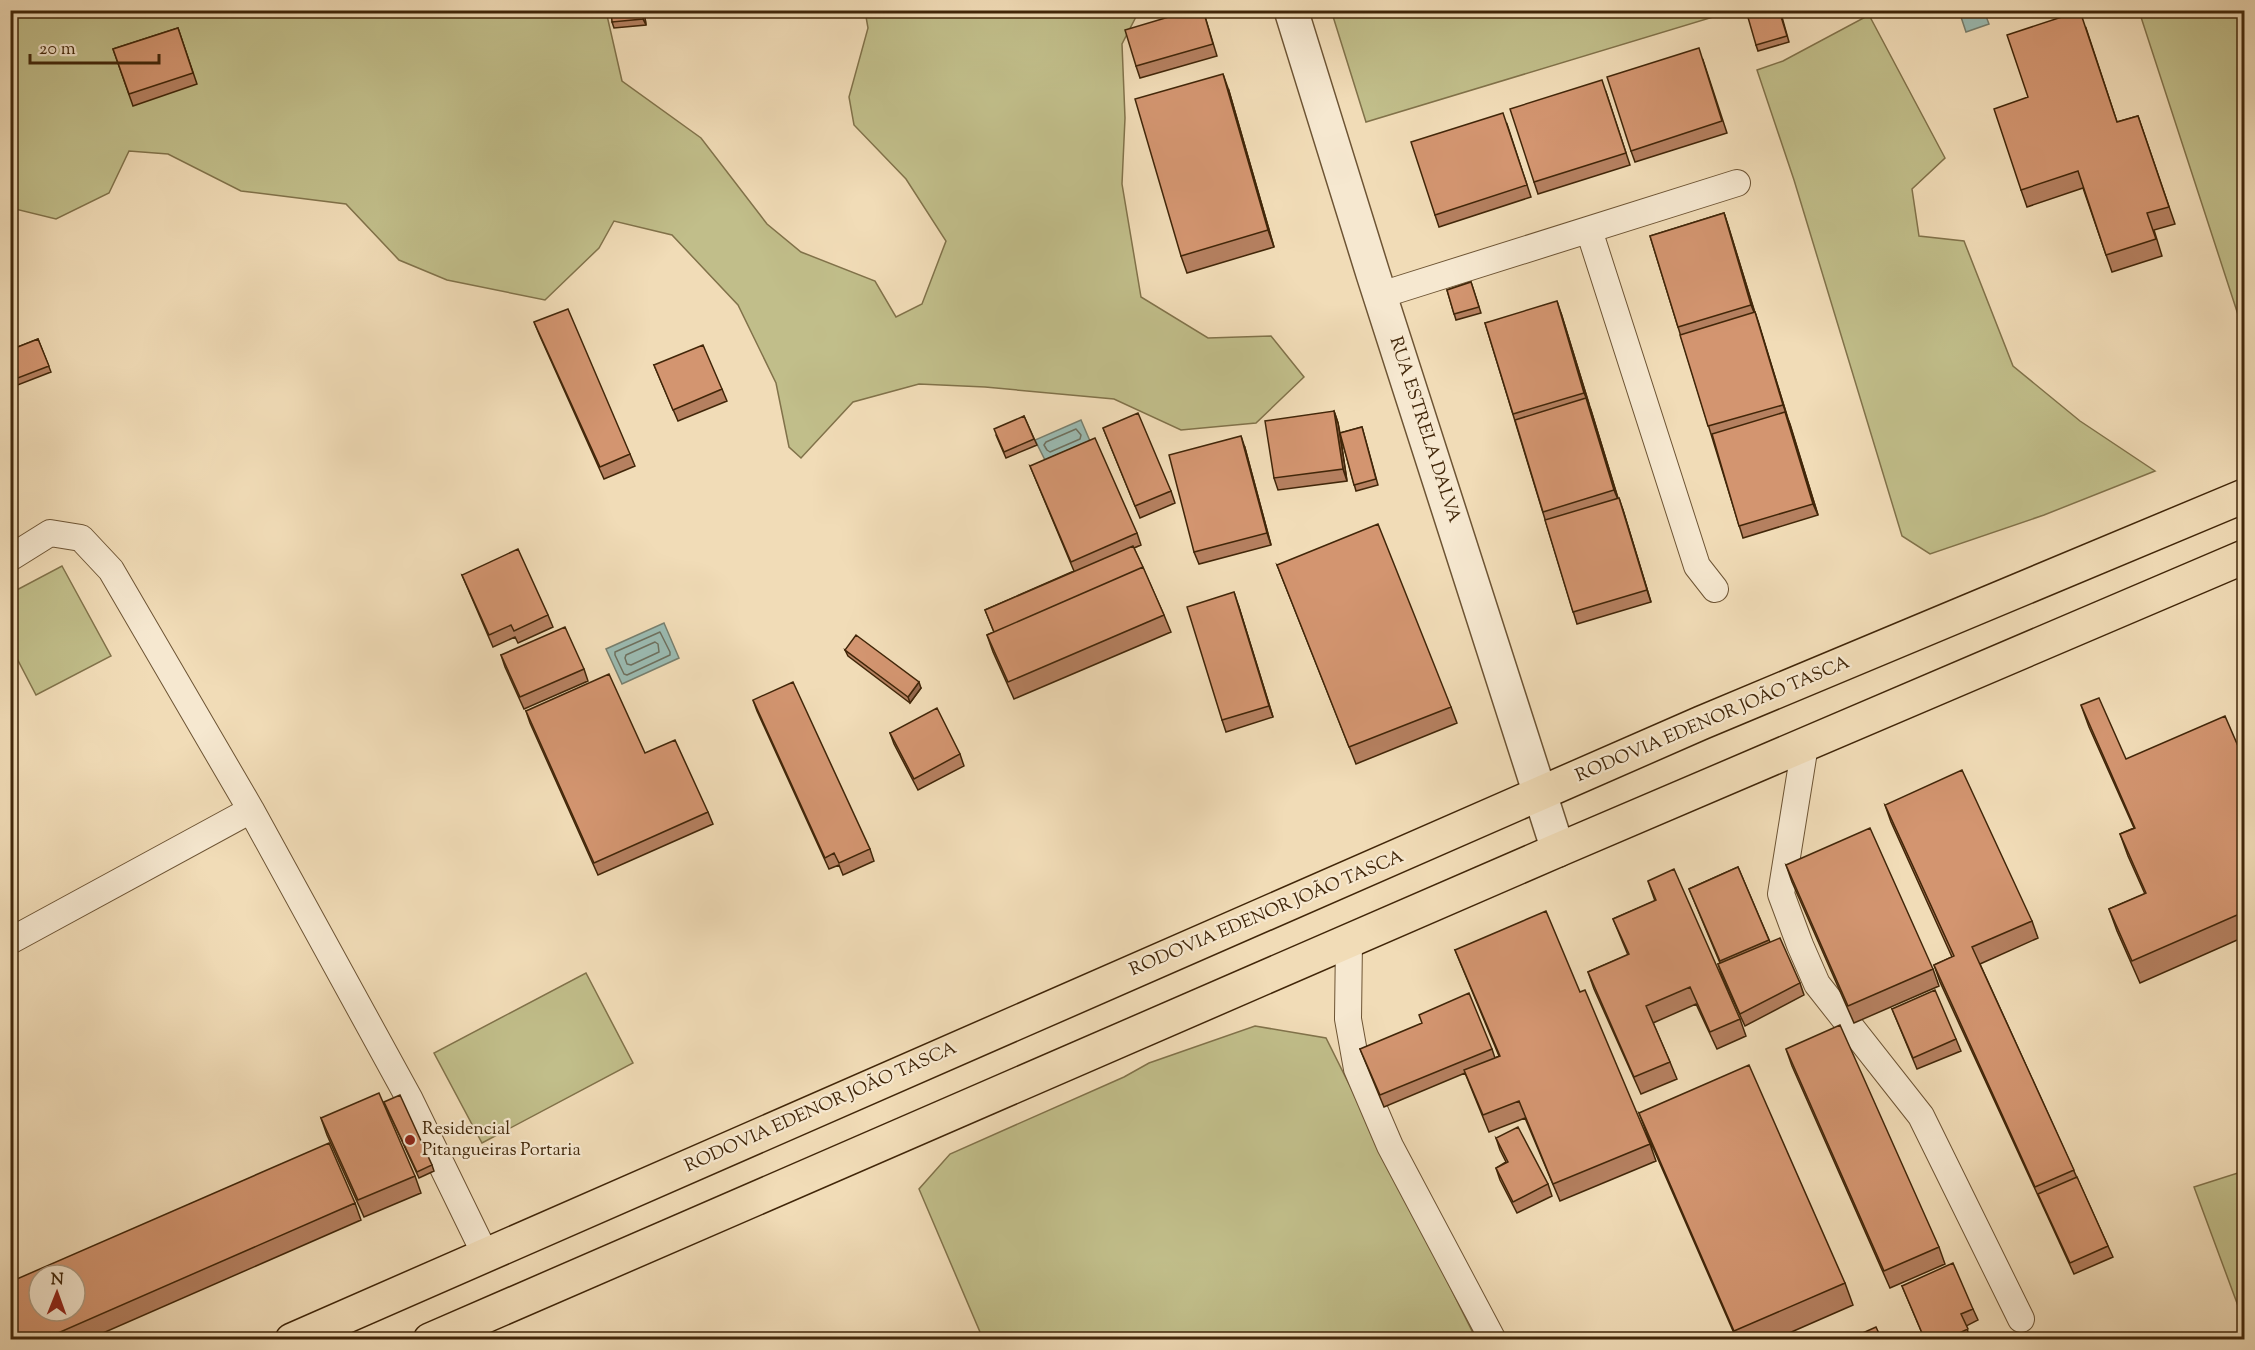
<svg xmlns="http://www.w3.org/2000/svg" width="2255" height="1350" viewBox="0 0 2255 1350" font-family="'Sorts Mill Goudy',serif">
	<style>
		.green { fill: #c1be8a; stroke: #81724a; stroke-width: 1.5 }
		.water { fill: #9bbbb2; stroke: #777f6e; stroke-width: 1.5 }
		.lines { fill: none; stroke-linecap: round; stroke-linejoin: round }
		.shore { stroke: #6e705e; stroke-width: 1.5 }
		.lane-casing { stroke: #6d5434; stroke-width: 28 }
		.street-casing { stroke: #6d5434; stroke-width: 36 }
		.primary-casing { stroke: #412609; stroke-width: 36 }
		.lane { stroke: #f6e8d0; stroke-width: 26 }
		.street { stroke: #f6e8d0; stroke-width: 33 }
		.primary { stroke: #f1dcb7; stroke-width: 33 }
		.wall { fill: #b58060; stroke: #412609; stroke-width: 1.5 }
		.shaded-wall { fill: #94684e; stroke: #412609; stroke-width: 1.5 }
		.building { fill: #d39570; stroke: #412609; stroke-width: 1.5; fill-rule: evenodd }
		.poi-dot { fill: #8f2418; stroke: #f6e8d0; stroke-width: 2 }
		.labels { text-anchor: middle; dominant-baseline: central; stroke-width: 4.5; stroke-linejoin: round; paint-order: stroke }
		.street-label { font-size: 18px; fill: #412609; stroke: #f6e8d0 }
		.poi-label { font-size: 18px; fill: #412609; stroke: #f6e8d0; text-anchor: start }
	</style>
	<rect width="100%" height="100%" fill="#f1dcb7"/>
	<filter id="stains"><feTurbulence type="fractalNoise" baseFrequency=".00333" numOctaves="4"/><feColorMatrix values="0 0 0 0 .2 0 0 0 0 .09 0 0 0 0 .02 0 0 0 .5 -.17"/></filter>
	<radialGradient id="worn" r=".72"><stop offset=".6" stop-color="#630" stop-opacity="0"/><stop offset="1" stop-color="#630" stop-opacity=".3"/></radialGradient>
	<!-- green -->
	<path class="green" d="M1331,10H1733V11L1366,122Z
		M11,11H606L622,81L701,138L767,224L801,252L875,281L896,317L922,304L946,241L906,179L854,125L849,97L868,28L865,11H1139L1122,44L1125,118L1122,184L1141,297L1208,338L1271,336L1304,377L1256,423L1181,430L1114,399L985,387L919,384L853,402L801,458L789,447L776,383L738,305L672,235L614,221L599,248L545,300L447,280L399,260L346,204L241,191L168,154L129,151L109,193L56,219L11,208Z
		M2139,11H2244V333Z
		M1869,15L1945,158L1912,189L1919,236L1964,241L2013,366L2080,421L2155,471L2044,515L1930,554L1902,536L1794,180L1757,70L1783,61Z
		M62,566L111,656L36,695L11,647V593Z
		M586,973L633,1063L482,1143L434,1053Z
		M1255,1026L1326,1038L1476,1339H983L919,1189L950,1154L1124,1077L1149,1063Z
		M2244,1171V1322L2194,1187Z"/>
	<!-- water -->
	<path class="water" d="M1959,11H1984L1989,24L1966,32Z
		M1081,420L1090,441L1045,460L1035,440Z
		M664,623L679,658L622,684L606,649Z"/>
	<g class="lines">
		<!-- shore -->
		<path class="shore" d="M1076,429L1081,435L1080,439L1050,452L1047,450L1044,445L1046,442Z
			M660,632L670,652V655L627,675L624,674L615,655V652Z
			M655,642L658,644L659,652L631,665L627,664L625,658L626,655Z"/>
		<defs>
			<path id="lane" d="M1589,230L1697,566L1715,589
				M1381,295L1737,183
				M10,558L50,533L81,538L111,570L251,810L409,1098L485,1254
				M1805,745L1781,894L1800,945L1817,984L1921,1116L2021,1319
				M1349,940L1348,1019L1357,1069L1390,1146L1493,1340
				M10,941L251,810"/>
			<path id="street" d="M1291,10L1373,274L1558,850"/>
			<path id="primary" d="M292,1340L1701,723L2244,496
				M430,1340L1558,850L2244,557"/>
		</defs>
		<!-- lane casing -->
		<use href="#lane" class="lane-casing"/>
		<!-- street casing -->
		<use href="#street" class="street-casing"/>
		<!-- primary casing -->
		<use href="#primary" class="primary-casing"/>
		<!-- lane -->
		<use href="#lane" class="lane"/>
		<!-- street -->
		<use href="#street" class="street"/>
		<!-- primary -->
		<use href="#primary" class="primary"/>
	</g>
	<!-- wall -->
	<path class="wall" d="M644,10L646,25L614,28L612,22Z
		M1203,10L1217,56L1140,78L1136,66Z
		M1780,10L1789,42L1758,51L1756,45Z
		M178,28L197,84L133,106L113,49Z
		M2086,28L2117,122L2138,116L2175,224L2154,230L2162,256L2112,272L2083,188L2027,207L2021,190L2028,97Z
		M1703,60L1727,133L1635,162L1631,151Z
		M1229,91L1274,247L1187,273L1181,256Z
		M1606,92L1630,165L1538,194L1534,182Z
		M1507,124L1531,197L1439,227L1435,215Z
		M1724,213L1818,515L1743,538L1650,236Z
		M1471,282L1481,313L1456,320L1447,290Z
		M1561,313L1618,498L1623,510L1651,602L1577,624L1485,323Z
		M534,322L630,454L635,466L604,479L539,334Z
		M38,339L51,372L10,388V350Z
		M654,365L722,389L727,401L678,421Z
		M1334,411L1338,423L1340,433L1362,427L1378,485L1356,491L1340,433L1347,481L1278,490L1274,478Z
		M1024,416L1037,445L1006,458L996,435Z
		M1103,428L1171,491L1175,503L1140,518Z
		M1245,448L1271,545L1199,564L1194,552Z
		M1030,466L1137,533L1141,545L1134,548L1164,615L1171,632L1014,699L993,652L987,635L994,632L985,610L1074,571Z
		M1277,565L1451,707L1457,723L1356,764Z
		M462,575L548,615L553,627L518,643L515,637L493,647Z
		M1238,604L1273,717L1226,732L1222,720Z
		M845,650L921,688L910,703L848,656Z
		M501,655L584,669L588,681L524,709L505,667Z
		M753,700L870,849L874,861L843,875L839,865L829,869L757,711Z
		M2081,705L2126,759L2244,760V937L2140,983L2117,931L2109,909L2145,894L2128,856L2120,834L2134,828L2089,727Z
		M526,711L708,812L713,824L598,875L530,723Z
		M890,733L960,754L964,766L918,790L894,744Z
		M1885,805L2032,921L2038,938L1980,964L2108,1246L2113,1257L2074,1274L1940,982L1934,965L1952,957L1891,822Z
		M1786,865L1933,969L1939,986L1854,1023L1792,882Z
		M1738,867L1770,942L1800,983L1804,995L1745,1026L1722,976L1718,964L1720,963L1689,889Z
		M1648,881L1740,1019L1746,1036L1717,1049L1696,1004L1653,1023L1670,1062L1677,1079L1641,1094L1594,989L1588,972L1628,955L1613,919L1655,901Z
		M1455,950L1580,992L1650,1144L1656,1161L1560,1201L1525,1118L1489,1132L1465,1073L1384,1107L1360,1049H1492L1495,1058L1499,1056Z
		M1892,1009L1956,1039L1961,1051L1917,1069Z
		M1786,1049L1939,1247L1945,1264L1890,1288L1792,1066Z
		M384,1102L432,1165L434,1171L419,1178Z
		M1639,1113L1845,1283L1853,1305L1773,1340H1737L1647,1134Z
		M321,1118L415,1176L421,1193L364,1217L327,1135Z
		M1496,1138L1548,1184L1552,1196L1517,1213L1500,1180L1496,1168L1506,1162L1500,1150Z
		M355,1203L361,1220L87,1340H10Z
		M1902,1286L1973,1309L1978,1320L1966,1326L1971,1340H1925Z"/>
	<!-- shaded-wall -->
	<path class="shaded-wall" d="M643,10H644L646,25L643,19Z
		M1223,74L1229,91L1274,247L1268,230Z
		M1724,213L1728,225L1756,317L1751,305Z
		M1557,301L1561,313L1589,404L1584,393Z
		M1755,312L1759,324L1787,416L1783,405Z
		M1586,398L1591,410L1619,502L1614,490Z
		M1334,411L1338,423L1347,481L1343,469Z
		M1785,412L1790,424L1818,515L1813,504Z
		M1241,436L1245,448L1271,545L1267,533Z
		M1619,498L1623,510L1651,602L1647,590Z
		M1234,592L1238,604L1273,717L1269,706Z
		M919,682L921,688L910,703L908,697Z"/>
	<!-- building -->
	<path class="building" d="M611,10H643V19L612,22Z
		M1192,10H1203L1213,44L1136,66L1125,30Z
		M1757,10H1779L1787,36L1756,45L1747,14Z
		M2080,11L2117,122L2138,116L2169,207L2147,213L2156,239L2106,255L2078,171L2021,190L1994,109L2028,97L2007,35Z
		M178,28L193,73L129,94L113,49Z
		M1699,48L1722,121L1631,151L1607,77Z
		M1223,74L1268,230L1181,256L1135,99Z
		M1602,80L1626,153L1534,182L1510,109Z
		M1503,113L1527,185L1435,215L1411,142Z
		M1724,213L1751,305L1678,327L1650,236Z
		M1471,282L1479,307L1454,314L1447,290Z
		M1557,301L1584,393L1513,414L1485,323Z
		M568,309L630,454L600,467L534,322Z
		M1755,312L1783,405L1708,426L1680,335Z
		M38,339L49,366L10,381V350Z
		M703,345L722,389L673,410L654,365Z
		M1586,398L1614,490L1543,512L1515,420Z
		M1334,411L1343,469L1274,478L1265,421Z
		M1785,412L1813,504L1739,526L1712,434Z
		M1138,413L1171,491L1135,506L1103,428Z
		M1024,416L1034,439L1004,452L994,429Z
		M1362,427L1376,479L1354,485L1340,433Z
		M1241,436L1267,533L1194,552L1169,455Z
		M1095,438L1137,533L1071,562L1030,466Z
		M1619,498L1647,590L1573,612L1545,520Z
		M1378,524L1451,707L1349,747L1277,565Z
		M1133,546L1143,567L994,632L985,610Z
		M518,549L548,615L514,631L511,625L489,635L462,575Z
		M1143,567L1164,615L1008,682L987,635Z
		M1234,592L1269,706L1222,720L1187,607Z
		M565,627L584,669L520,697L501,655Z
		M856,635L919,682L908,697L845,650Z
		M609,674L645,753L675,740L708,812L594,863L526,711Z
		M793,682L870,849L839,863L834,853L825,858L753,700Z
		M2099,698L2126,759L2225,716L2244,760V912L2132,961L2109,909L2146,893L2120,834L2135,828L2081,705Z
		M937,708L960,754L914,779L890,733Z
		M1962,770L2032,921L1972,947L2074,1170L2035,1187L1934,965L1954,956L1885,805Z
		M1870,828L1933,969L1848,1006L1786,865Z
		M1738,867L1769,940L1720,961L1689,889Z
		M1674,869L1740,1019L1710,1032L1690,987L1646,1006L1670,1062L1634,1077L1588,972L1629,954L1613,919L1656,900L1648,881Z
		M1546,911L1580,992L1585,990L1650,1144L1553,1184L1519,1101L1483,1115L1464,1070L1500,1056L1455,950Z
		M1780,938L1800,983L1740,1014L1718,964Z
		M1935,990L1956,1039L1913,1058L1892,1009Z
		M1469,993L1492,1049L1380,1095L1360,1049L1422,1023L1419,1015Z
		M1840,1025L1939,1247L1884,1271L1786,1049Z
		M1749,1065L1845,1283L1734,1331L1639,1113Z
		M379,1093L415,1176L358,1200L321,1118Z
		M400,1095L432,1165L417,1172L384,1102Z
		M1518,1127L1548,1184L1513,1202L1496,1168L1508,1162L1496,1138Z
		M329,1143L355,1203L42,1340H10V1282ZM39,1275H75V1311H39Z
		M2077,1177L2108,1246L2070,1263L2038,1194Z
		M1953,1263L1973,1309L1961,1314L1968,1329L1944,1340H1925L1902,1286Z
		M1876,1327L1882,1340H1847Z"/>
	<!-- markers -->
	<circle class="poi-dot" cx="410" cy="1140" r="6"/>
	<g class="labels">
		<!-- street labels -->
		<g class="street-label">
			<text transform="translate(1424 430) rotate(72)">RUA ESTRELA DALVA</text>
			<text transform="translate(1713 720) rotate(-23)">RODOVIA EDENOR JOÃO TASCA</text>
			<text transform="translate(1267 914) rotate(-23)">RODOVIA EDENOR JOÃO TASCA</text>
			<text transform="translate(821 1108) rotate(-24)">RODOVIA EDENOR JOÃO TASCA</text>
		</g>
		<!-- poi labels -->
		<g class="poi-label">
			<text x="422" y="1130">Residencial<tspan x="422" dy="21">Pitangueiras Portaria</tspan></text>
		</g>
	</g>
	<!-- margin -->
	<rect width="2255" height="1350" fill="none" stroke="#f1dcb7" stroke-width="36"/>
	<rect x="12" y="12" width="2231" height="1326" fill="none" stroke="#412609" stroke-width="3"/>
	<rect x="18" y="18" width="2219" height="1314" fill="none" stroke="#412609" stroke-width="1.5"/>
	<!-- north arrow -->
	<g transform="translate(57 1293) rotate(1)"><circle r="28" fill="#f6e8d0" stroke="#ae9a80" stroke-width="1.5"/>
	<path d="M0-4.5L10 22L0 15L-10 22Z" fill="#8f2418"/>
	<text y="-9" font-size="16" font-weight="bold" text-anchor="middle" fill="#412609">N</text>
	</g>
	<!-- scale -->
	<path d="M30 54v9h129v-9" fill="none" stroke="#412609" stroke-width="3"/>
	<text x="39" y="54" font-size="18" fill="#412609" stroke="#f6e8d0" stroke-width="4.5" paint-order="stroke">20 m</text>
	<rect width="100%" height="100%" filter="url(#stains)"/>
	<rect width="100%" height="100%" fill="url(#worn)"/>
</svg>
